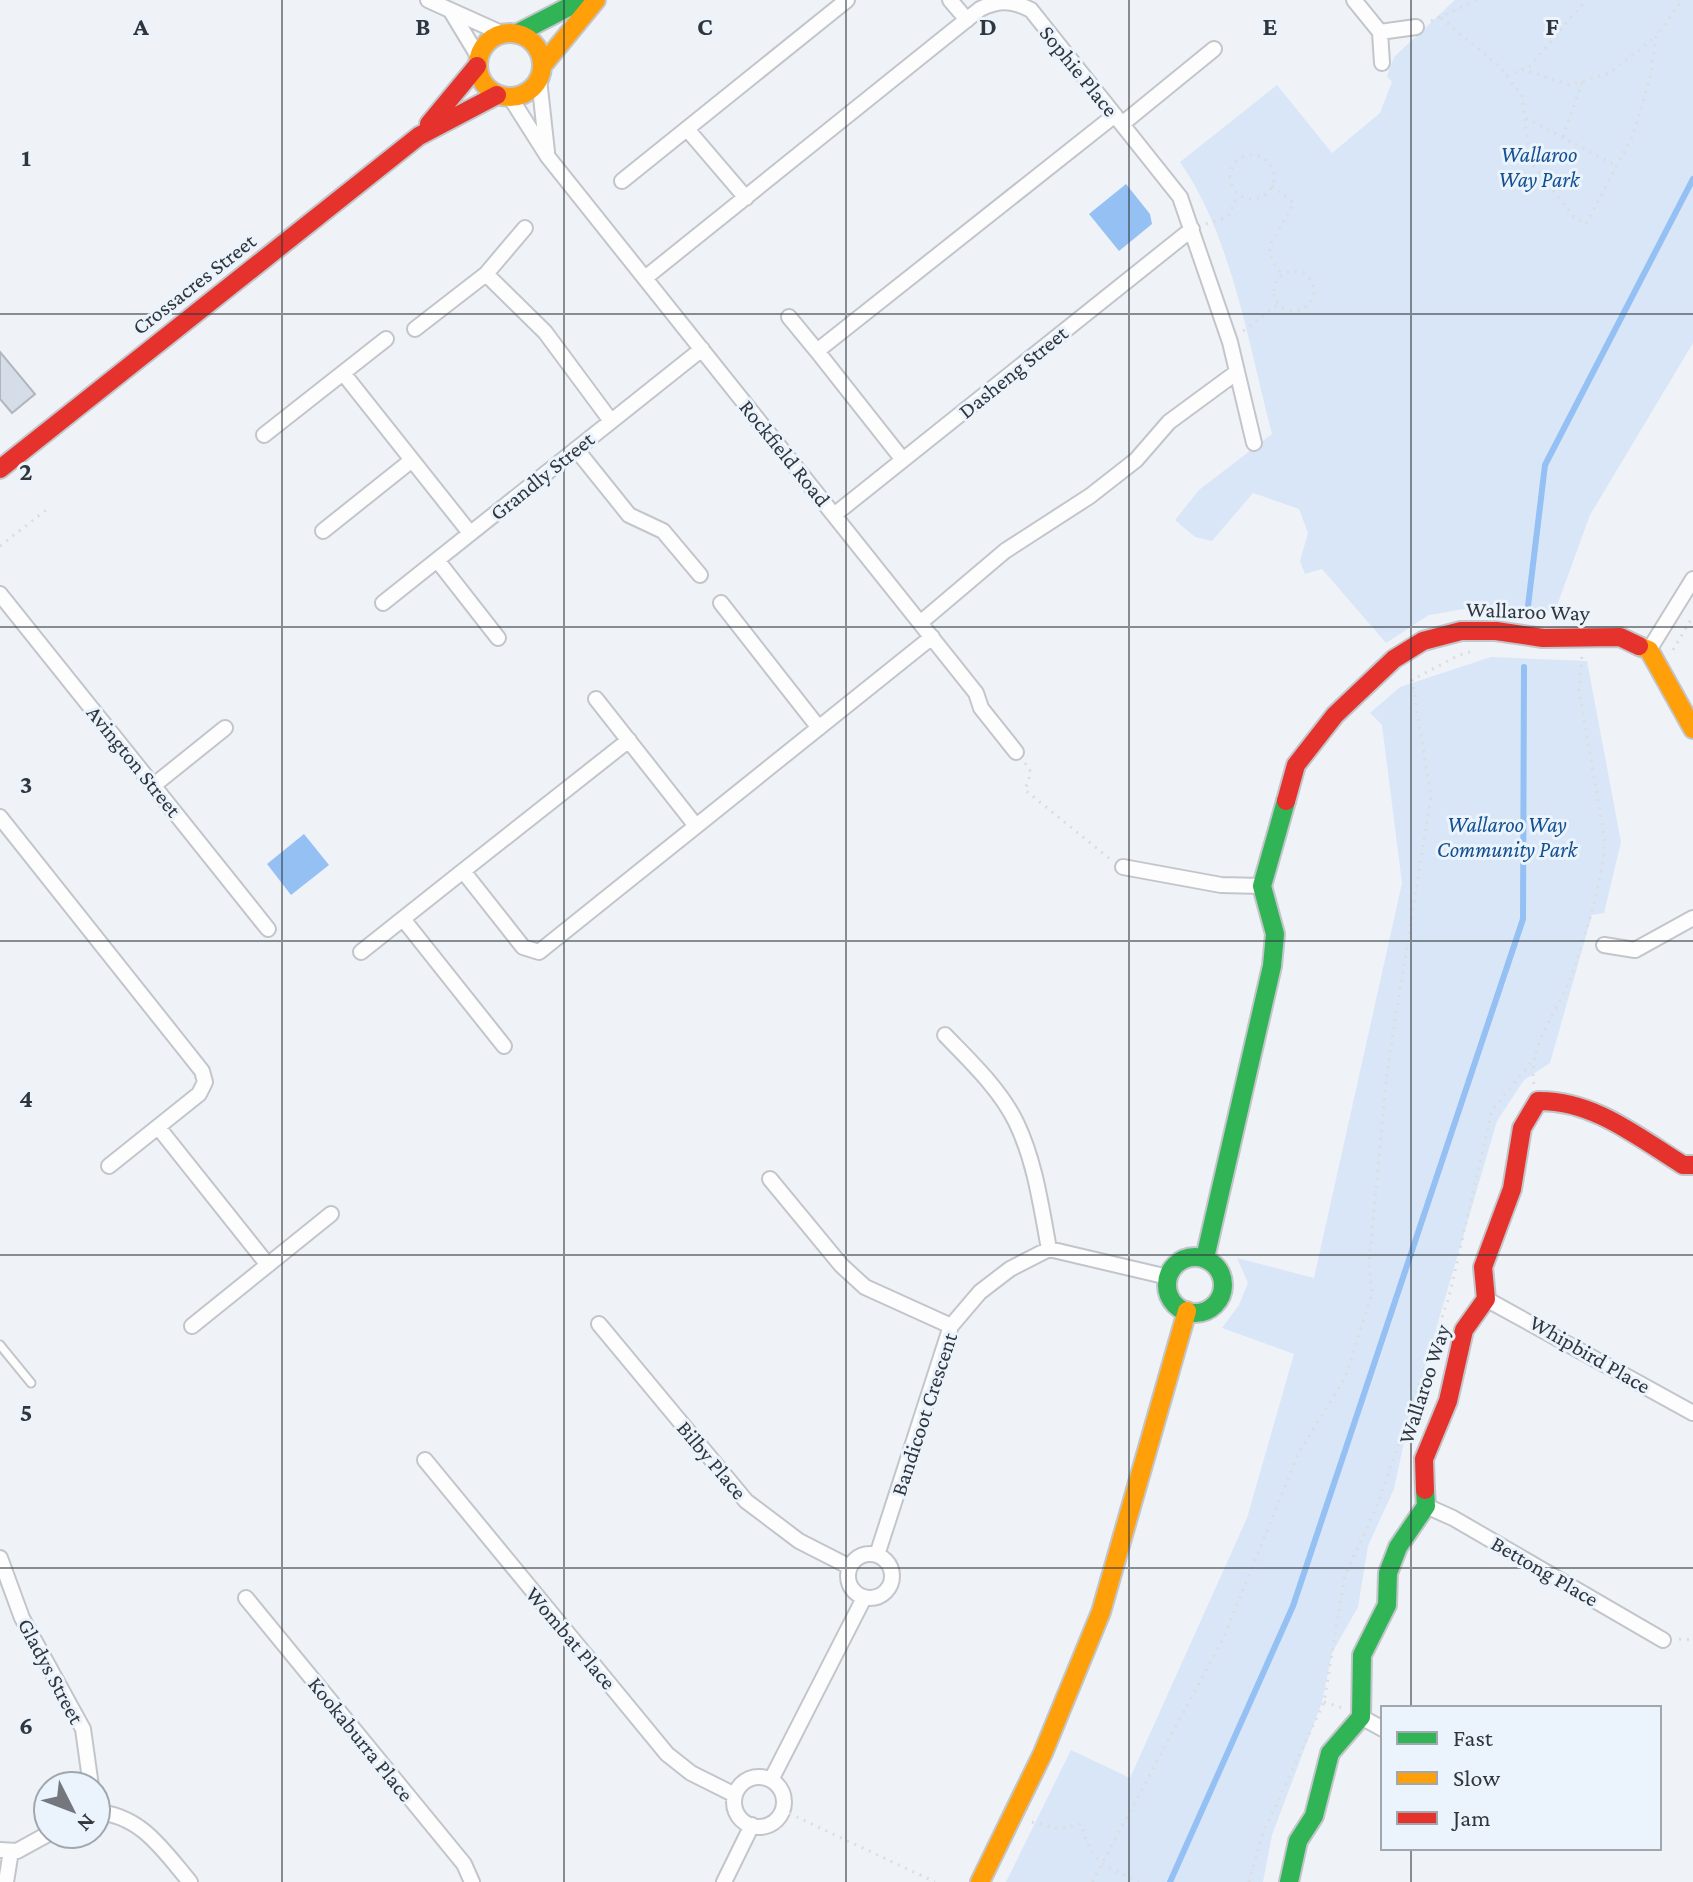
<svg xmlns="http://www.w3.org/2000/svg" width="1693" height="1882" viewBox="0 0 1693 1882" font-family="'Crimson Pro',serif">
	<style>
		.green { fill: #d8e6f7 }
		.water { fill: #95c0f4 }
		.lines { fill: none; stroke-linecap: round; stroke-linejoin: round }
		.stream { stroke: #95c0f4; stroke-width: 6 }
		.building { fill: #d4dde8; stroke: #b2b6bc; stroke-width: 2 }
		.lane-casing { stroke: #c2c6cb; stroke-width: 11 }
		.street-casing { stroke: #c2c6cb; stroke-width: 18 }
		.fast-casing { stroke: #c2c6cb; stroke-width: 22 }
		.slow-casing { stroke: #c2c6cb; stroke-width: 22 }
		.jam-casing { stroke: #c2c6cb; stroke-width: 22 }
		.path { stroke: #dbddde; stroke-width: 3; stroke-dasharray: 2 6; stroke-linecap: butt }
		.lane { stroke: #fdfdfe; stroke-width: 7 }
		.street { stroke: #fdfdfe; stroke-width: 14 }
		.fast { stroke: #30b455; stroke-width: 18 }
		.slow { stroke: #ff9f0a; stroke-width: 18 }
		.jam { stroke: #e5322d; stroke-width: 18 }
		.grid { fill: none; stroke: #31363c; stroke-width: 2; stroke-opacity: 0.55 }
		.labels { text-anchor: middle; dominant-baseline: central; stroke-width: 6; stroke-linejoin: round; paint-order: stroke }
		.street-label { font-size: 22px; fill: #31363c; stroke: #ebf3fc }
		.park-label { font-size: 22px; font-style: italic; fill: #135091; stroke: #ebf3fc }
		.grid-label { font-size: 26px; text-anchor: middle; font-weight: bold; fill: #31363c; stroke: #ebf3fc; stroke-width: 6; stroke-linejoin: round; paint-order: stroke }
	</style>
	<rect width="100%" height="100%" fill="#eff3f8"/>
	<!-- green -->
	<path class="green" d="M1455,0H1693V343L1590,515L1555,611L1476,607L1429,615L1386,643L1322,569L1305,574L1300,561L1308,533L1299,509L1253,493L1212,541L1195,537L1175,520L1199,490L1272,434C1249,347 1232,236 1180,162L1277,85L1332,153L1380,113L1392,82L1387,76L1394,57Z
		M1491,657L1587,661L1621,842L1604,913L1592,915L1550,1063L1524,1080L1497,1121L1407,1428L1394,1489L1368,1546L1358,1607L1332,1653L1322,1702L1272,1835L1263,1882H1006L1071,1750L1130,1778L1247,1518L1294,1354L1222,1328L1239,1305L1248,1283L1237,1258L1314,1278L1402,883L1382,725L1370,713L1400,687Z"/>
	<!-- water -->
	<path class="water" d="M1126,184L1150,214L1152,224L1119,251L1089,214Z
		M304,834L329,865L291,895L267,864Z"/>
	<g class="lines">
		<!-- stream -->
		<path class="stream" d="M1528,606L1545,465L1693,179
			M1170,1882L1293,1606L1523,919L1524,667"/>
	</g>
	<!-- building -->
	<path class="building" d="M0,352L35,394L12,413L0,399Z"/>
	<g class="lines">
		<defs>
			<path id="lane" d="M0,1345L31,1383"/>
			<path id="street" d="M428,0L501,33
				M950,0L967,20
				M1354,0L1380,32L1416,27
				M452,13L478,56
				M1380,32L1382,63
				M539,79L547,152
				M510,97L548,157L976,693L981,708L1016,752
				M1122,124L1214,49
				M687,129L746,198
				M622,181L847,0
				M486,274L545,332L611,421
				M645,278L980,9C999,0 1012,0 1031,10L1180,197L1230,342L1254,443
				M789,317L817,351
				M415,329L486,274L525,228
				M343,373L470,533
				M264,435L386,339
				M576,449L629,515L663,531L700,575
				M903,460L817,351L1115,115
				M834,515L1192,229
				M323,531L412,460
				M437,560L498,638
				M0,594L268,929
				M383,603L702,349
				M721,603L819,728
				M920,623L1005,551L1090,496L1136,460L1169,422L1237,372
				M1649,650L1693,579
				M596,699L696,826
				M629,740L463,871L523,947L539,952L932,637
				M154,785L225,728
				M0,817L202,1071L205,1082L199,1094L109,1166
				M1123,867L1221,885L1262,886
				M403,919L504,1046
				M1604,945L1635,950L1693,918
				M361,952L463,871
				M945,1035C970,1061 1000,1089 1016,1122C1035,1161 1041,1206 1049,1249
				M158,1127L268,1265
				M770,1179L841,1265L865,1287L951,1326
				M1486,1299L1693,1413
				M599,1324L746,1501L799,1541L850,1567
				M192,1326L331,1214
				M425,1460L667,1754L691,1773L735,1795
				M1426,1506L1453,1518L1663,1640
				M848 1576a22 22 0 1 1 44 0a22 22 0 1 1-44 0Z
				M877,1555L951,1326L980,1292L1010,1269L1049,1249L1168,1277
				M0,1558L22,1618L83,1729L91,1786
				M246,1598L464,1864L472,1882
				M1361,1717L1383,1729
				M734 1802a25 25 0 1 1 50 0a25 25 0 1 1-50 0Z
				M771,1780L864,1598
				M96,1812C141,1815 163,1850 190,1882
				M0,1850L17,1851L48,1834
				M6,1882L11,1851
				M724,1882L752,1825"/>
			<path id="fast" d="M518,33L582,0
				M1167 1285a28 28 0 1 1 56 0a28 28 0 1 1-56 0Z
				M1205,1258L1272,966L1275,934L1262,886L1286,801
				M1289,1882L1298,1841L1314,1816L1330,1753L1361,1717L1362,1655L1387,1605L1388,1573L1398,1547L1426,1506L1425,1490"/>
			<path id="slow" d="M478 65a32 32 0 1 1 64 0a32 32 0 1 1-64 0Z
				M542,66L596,0
				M1639,646L1649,650L1693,729
				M980,1882L1043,1753L1101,1612L1187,1311"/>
			<path id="jam" d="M429,124L477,66
				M0,469L419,136L497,95
				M1286,801L1296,765L1335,715L1394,659L1423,641L1461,631H1496L1543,638L1620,637L1639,646
				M1425,1490L1424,1459L1448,1401L1464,1330L1486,1299L1483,1267L1512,1189L1522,1128L1538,1101C1593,1100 1638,1137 1683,1165H1693"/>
		</defs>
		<!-- lane casing -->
		<use href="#lane" class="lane-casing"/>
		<!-- street casing -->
		<use href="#street" class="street-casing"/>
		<!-- fast casing -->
		<use href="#fast" class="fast-casing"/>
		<!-- slow casing -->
		<use href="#slow" class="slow-casing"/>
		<!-- jam casing -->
		<use href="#jam" class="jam-casing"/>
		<!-- path -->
		<path class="path" d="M1441,18L1499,66L1522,96L1530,161L1574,217L1586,224L1633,135L1650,78L1656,37L1682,0
			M1431,21L1478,0
			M1522,69L1570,85L1609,73L1656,37
			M1507,76L1530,66L1586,0
			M1526,118L1617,166
			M1563,137L1583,80
			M1230 177a22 22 0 1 1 44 0a22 22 0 1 1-44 0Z
			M1272,186L1294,203L1271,243L1269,254L1281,274
			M1206,224L1228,217L1238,194
			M1274 291a20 20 0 1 1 40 0a20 20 0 1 1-40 0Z
			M1243,331L1278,304
			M0,546L50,507
			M1673,650L1693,616
			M1025,763L1031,772L1025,790L1110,859
			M1534,1084C1527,1046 1560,1008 1572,974C1586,932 1602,884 1605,841L1579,689L1582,655
			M1679,1639L1693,1640
			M1324,1702L1343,1708
			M782,1810L935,1882
			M1032,1822L1059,1829L1081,1824C1093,1865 1102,1864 1139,1882
			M1092,1882L1223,1639L1299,1452L1345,1378L1372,1294L1369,1263L1387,1072L1431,797L1412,680L1457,656L1473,651
			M1249,1882L1263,1833L1324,1702L1345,1575L1377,1506L1449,1297L1492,1110L1533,1060"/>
		<!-- lane -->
		<use href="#lane" class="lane"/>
		<!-- street -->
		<use href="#street" class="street"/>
		<!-- fast -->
		<use href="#fast" class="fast"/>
		<!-- slow -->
		<use href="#slow" class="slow"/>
		<!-- jam -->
		<use href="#jam" class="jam"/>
	</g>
	<!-- grid -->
	<path class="grid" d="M282,0V1882M564,0V1882M846,0V1882M1129,0V1882M1411,0V1708M0,314H1693M0,627H1693M0,941H1693M0,1255H1693M0,1568H1693M1411,1848V1882"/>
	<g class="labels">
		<!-- street labels -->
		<g class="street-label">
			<text transform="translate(1079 71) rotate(51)">Sophie Place</text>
			<text transform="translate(194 284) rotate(-38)">Crossacres Street</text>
			<text transform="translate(1013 372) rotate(-39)">Dasheng Street</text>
			<text transform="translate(785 453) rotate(51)">Rockfield Road</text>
			<text transform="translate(542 476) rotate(-39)">Grandly Street</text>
			<text transform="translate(1528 611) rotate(2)">Wallaroo Way</text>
			<text transform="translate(134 761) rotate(51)">Avington Street</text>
			<text transform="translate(1590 1354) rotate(30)">Whipbird Place</text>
			<text transform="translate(1424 1384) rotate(-72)">Wallaroo Way</text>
			<text transform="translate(924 1414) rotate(-72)">Bandicoot Crescent</text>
			<text transform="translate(712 1460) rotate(50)">Bilby Place</text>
			<text transform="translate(1545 1571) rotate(30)">Bettong Place</text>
			<text transform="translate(571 1638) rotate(50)">Wombat Place</text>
			<text transform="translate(51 1671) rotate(62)">Gladys Street</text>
			<text transform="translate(361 1739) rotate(51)">Kookaburra Place</text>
		</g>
		<!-- park labels -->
		<g class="park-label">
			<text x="1539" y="154">Wallaroo<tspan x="1539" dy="25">Way Park</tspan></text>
			<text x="1507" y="824">Wallaroo Way<tspan x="1507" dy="25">Community Park</tspan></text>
		</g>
	</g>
	<g class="grid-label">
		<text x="141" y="35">A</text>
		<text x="423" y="35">B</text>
		<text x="705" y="35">C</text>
		<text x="988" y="35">D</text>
		<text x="1270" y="35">E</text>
		<text x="1552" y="35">F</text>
		<text x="26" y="166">1</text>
		<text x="26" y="480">2</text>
		<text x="26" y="793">3</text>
		<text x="26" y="1107">4</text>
		<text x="26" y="1421">5</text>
		<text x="26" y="1734">6</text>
	</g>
	<!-- legend -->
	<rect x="1381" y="1706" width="280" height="144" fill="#ebf3fc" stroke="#a1a7af" stroke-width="2"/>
	<rect x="1397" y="1732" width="40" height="12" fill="#30b455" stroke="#a1a7af" stroke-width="2"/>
	<text x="1453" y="1746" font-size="24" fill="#31363c">Fast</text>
	<rect x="1397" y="1772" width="40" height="12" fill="#ff9f0a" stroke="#a1a7af" stroke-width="2"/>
	<text x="1453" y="1786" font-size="24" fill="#31363c">Slow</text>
	<rect x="1397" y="1812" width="40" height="12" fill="#e5322d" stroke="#a1a7af" stroke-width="2"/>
	<text x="1453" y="1826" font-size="24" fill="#31363c">Jam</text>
	<!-- north arrow -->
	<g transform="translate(72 1810) rotate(132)"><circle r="38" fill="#ebf3fc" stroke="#a1a7af" stroke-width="2"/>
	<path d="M0-6L14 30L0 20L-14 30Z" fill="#74787e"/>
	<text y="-12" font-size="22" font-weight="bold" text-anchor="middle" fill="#31363c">N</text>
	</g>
</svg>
